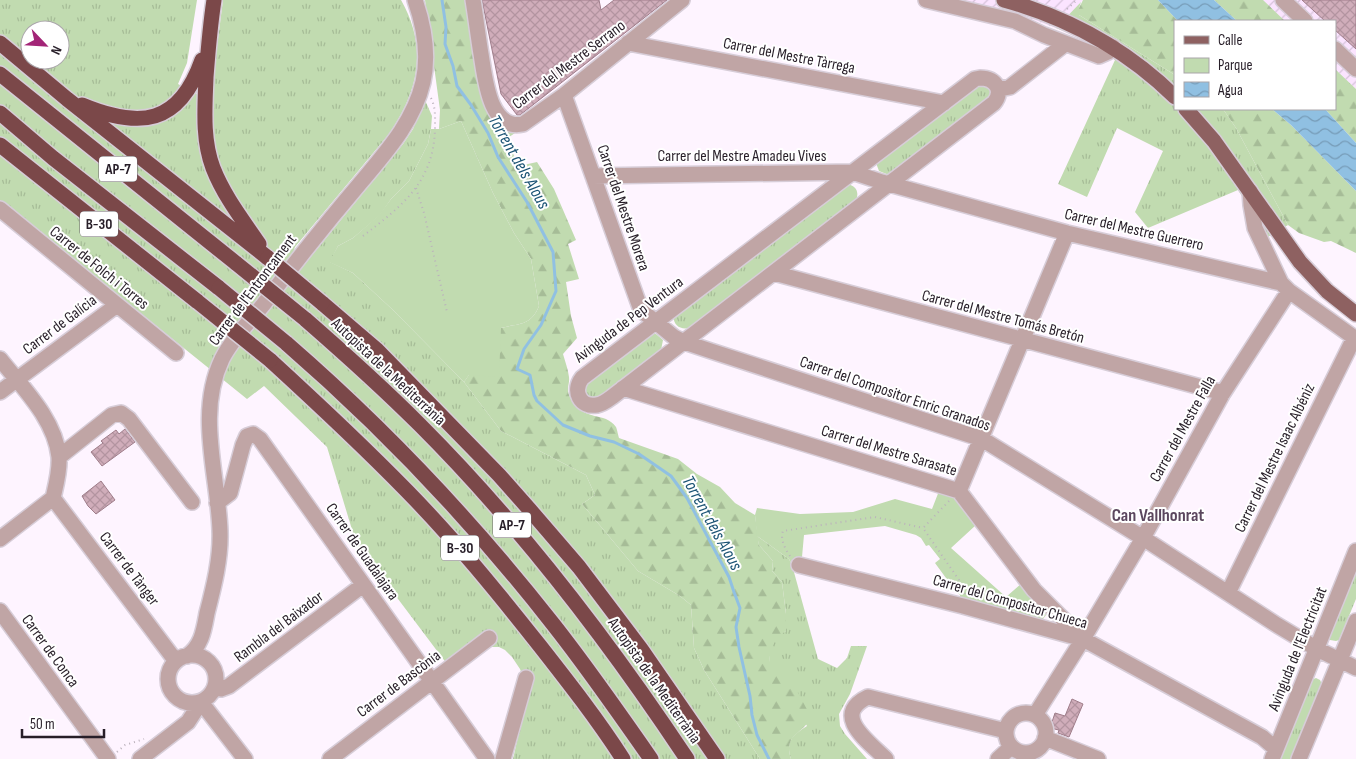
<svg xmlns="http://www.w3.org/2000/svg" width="1356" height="759" viewBox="0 0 1356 759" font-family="'Sofia Sans Condensed',sans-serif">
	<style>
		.industrial { fill: url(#industrial-furrows) }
		.grass { fill: url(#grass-tufts); fill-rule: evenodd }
		.forest { fill: url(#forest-firs) }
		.green { fill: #c1dbb0 }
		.water { fill: url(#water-waves) }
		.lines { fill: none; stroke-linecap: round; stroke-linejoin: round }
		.stream { stroke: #90c0e2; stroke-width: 3 }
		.building { fill: url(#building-cross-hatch); stroke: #9f7d8a }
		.minor-casing { stroke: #d7cdd8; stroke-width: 18 }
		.major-casing { stroke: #d7cdd8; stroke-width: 18 }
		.highway-casing { stroke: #d7cdd8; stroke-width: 18 }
		.path { stroke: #bbb2bc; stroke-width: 2; stroke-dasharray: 1 4; stroke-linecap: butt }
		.minor { stroke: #c0a5a5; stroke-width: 15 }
		.major { stroke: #8e6161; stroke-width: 15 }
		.highway { stroke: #7b4849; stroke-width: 15 }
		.highway-bridge-casing { stroke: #d7cdd8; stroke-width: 18; stroke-linecap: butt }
		.highway-bridge { stroke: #7b4849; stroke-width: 15 }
		.labels { text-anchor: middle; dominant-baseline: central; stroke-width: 4; stroke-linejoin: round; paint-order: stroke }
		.shield { fill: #fff; stroke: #686268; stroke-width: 1 }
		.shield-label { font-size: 15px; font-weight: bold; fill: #271e28 }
		.street-label { font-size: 16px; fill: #271e28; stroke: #fff }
		.water-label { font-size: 18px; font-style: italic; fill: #1c5475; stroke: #fff }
		.neighbourhood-label { font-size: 18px; font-weight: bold; fill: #5b475e; stroke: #fff }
	</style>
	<defs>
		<pattern id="industrial-furrows" width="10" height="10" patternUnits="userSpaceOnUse" patternTransform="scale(1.25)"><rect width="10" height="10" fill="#fbe4ff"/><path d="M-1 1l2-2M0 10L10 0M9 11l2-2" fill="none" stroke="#d7c3db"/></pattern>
		<pattern id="grass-tufts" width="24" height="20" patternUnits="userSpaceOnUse" patternTransform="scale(1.25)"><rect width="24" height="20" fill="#c1dbb0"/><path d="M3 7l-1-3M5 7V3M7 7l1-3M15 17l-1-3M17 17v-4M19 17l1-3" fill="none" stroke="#a6bc97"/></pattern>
		<pattern id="forest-firs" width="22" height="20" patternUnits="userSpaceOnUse" patternTransform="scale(1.25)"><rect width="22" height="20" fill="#c1dbb0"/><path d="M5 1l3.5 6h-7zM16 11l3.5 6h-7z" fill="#a6bc97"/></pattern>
		<pattern id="water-waves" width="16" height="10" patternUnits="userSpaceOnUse" patternTransform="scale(1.25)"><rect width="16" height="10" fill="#90c0e2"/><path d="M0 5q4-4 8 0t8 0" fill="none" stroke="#769bb7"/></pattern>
		<pattern id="building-cross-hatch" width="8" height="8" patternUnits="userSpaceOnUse" patternTransform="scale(1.25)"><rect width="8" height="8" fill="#d0adba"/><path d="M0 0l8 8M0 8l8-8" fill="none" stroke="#b394a0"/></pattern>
	</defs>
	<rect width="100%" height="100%" fill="#fef4ff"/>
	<!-- industrial -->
	<path class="industrial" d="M959,0H1083L1056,28L1008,11Z
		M1263,0H1356V89L1335,69V21H1285Z"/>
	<!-- grass -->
	<path class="grass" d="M0,0H197L187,63L178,84L210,101L223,0H401C428,48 419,90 389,134L295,247L292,256L304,265L403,144L413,129L425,100L432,116L431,129L428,144L409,181L391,199L380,215L353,238L338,246L330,262L353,273L393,310L464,382L501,431L586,475L595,495L582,504L638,571L680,596L691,605L694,648L704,670L760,759H513L521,723L524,701L525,682L520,669L512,657L505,650L499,647H489L453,672L386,583L360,556L327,447L264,386L247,399L0,200ZM30,30H60V60H30Z
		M1081,2L1079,8V15L1175,75V109H1223L1236,128L1288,225L1268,237L1238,190L1148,228L1135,212L1163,151L1117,128L1087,197L1058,184L1115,60L1078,37L1056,28Z
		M978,82L988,84L994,95L889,175L879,171L876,163Z
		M847,184C857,186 859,192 856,201L689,328C679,330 672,324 674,314Z
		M648,334H656L663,340L661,350L599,399L586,397L583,388L585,384Z
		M757,536L789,559L792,565L818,659L837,668L847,658L851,646H867L850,694L839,714L840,726L845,734L867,759H791C785,741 793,735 807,726L769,662L770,649L777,635L786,631V614L782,582L772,571L773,561L759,545Z
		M1356,564V599L1339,640L1336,641L1330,640L1328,635Z
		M1316,678L1320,680L1322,684L1320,693L1292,759H1278L1311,680Z"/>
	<!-- forest -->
	<path class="forest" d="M425,0H468L484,90L518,131L506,139L519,166L537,162L554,189L576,240L568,244L579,279L566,282L571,316L577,338L563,354C565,361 568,369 569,377C570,385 565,389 571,399C583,422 605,411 616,427C617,429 618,435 619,438L678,459L697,474L720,487L735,503L755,515L759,545L773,561L772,571L782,582L786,614V631C773,638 771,648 769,662H776L789,676L811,717C803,735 783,734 791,759H760L704,670L694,648L691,605L680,596L638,571L582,504L595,495L586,475L501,431L464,382L501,328C520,323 531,326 539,306L531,259L514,233L493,193L461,121L439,129L440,110Z
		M1083,0H1158L1178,21H1175V75L1079,15V8Z
		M1214,0H1263L1285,21H1237Z
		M1335,69L1356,89V143L1325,109H1335Z
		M1223,109H1272L1291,125L1356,191V253L1331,241L1324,242L1299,233L1288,225L1236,128Z"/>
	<!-- green -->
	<path class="green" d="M461,121L493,193L514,233L531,259L539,306C531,326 520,323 501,328L499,377L469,375L464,382L393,310L353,273L329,262L338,246L353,238L379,215L391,199L409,181L428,144L431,129H439Z
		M939,491L954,498L976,525L951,548L1006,597L1022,583L1046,615L1040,623L960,599V595L954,589L935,563L940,559L929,545L926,546L921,538L916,535L885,526L804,535L802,557L799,565H792L789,559L757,536L755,515L757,508L800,514L853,512L895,499L932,509Z"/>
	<!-- water -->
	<path class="water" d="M1158,0H1214L1237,21H1178Z
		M1272,109H1325L1356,143V191L1291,125Z"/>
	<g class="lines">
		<!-- stream -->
		<path class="stream" d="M442,0L446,27L445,44L453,66L457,86L471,105L488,133L498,157L527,202L553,252L556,291L541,325L524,349L517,369L530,375L534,395L537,401L563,425L590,436L614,442L639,454L671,476L687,498L729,577L734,592L740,608L736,627L739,647L750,696L752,715L757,735L769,759"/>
	</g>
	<!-- building -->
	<path class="building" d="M482,0H599L601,10L614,0H667L520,115H517L501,94Z
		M1302,0H1356V49L1335,30V21H1325Z
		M125,429L135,442L102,466L91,452L103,443L101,441L116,430L119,434Z
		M101,481L115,500L96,514L88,506L82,496Z
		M1072,699L1083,704L1069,737L1058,733L1059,730L1050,728L1055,713L1065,716Z"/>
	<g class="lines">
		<defs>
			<path id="minor" d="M473,0C476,18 478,36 481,54C485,77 489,131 523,124L564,95L682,0
				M926,0L1015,21L1044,35L1099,56L1108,52L1113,47
				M1283,0L1305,21
				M628,43L944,103
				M1335,49L1356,69
				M980,78C996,78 1004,91 994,103L612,397C608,400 603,404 597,405C580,408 572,391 582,378L975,79Z
				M1000,89L1010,87L1065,44
				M564,95L641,310L674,337L684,342L711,351L982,439L1143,538L1277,625L1317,649L1356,668
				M593,176L852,172L882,182L1067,233L1281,283L1289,291L1356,339
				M1250,191L1251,205L1255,228L1281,283
				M0,209L176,353
				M774,273L1223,393
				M0,359C22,387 55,419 59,457C60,471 56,485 53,498
				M623,388L959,491L1034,590L1083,639
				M0,392L117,305
				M59,457L112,415L121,413L129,419L192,502
				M959,491L1067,233
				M53,498L172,656L178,659
				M217,503L230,493L243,445L247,436L253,434L260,439L487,759
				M0,539L53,498
				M799,565L963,606L1083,639L1262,737L1276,749
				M1228,593L1354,338
				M0,611L108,759
				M168 679a24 24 0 1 1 48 0a24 24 0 1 1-48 0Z
				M187,656C202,646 204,629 207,613C214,586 221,558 220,531C218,473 196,414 222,359C232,339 249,322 263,305C295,262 328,221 362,181C387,151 414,121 423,82C429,55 424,26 415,0
				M215,686L221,689L229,686L363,585
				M201,702L245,759
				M1006 733a20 20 0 1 1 40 0a20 20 0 1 1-40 0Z
				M1035,715L1083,639L1143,538L1223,393L1289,291
				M1045,738L1098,759
				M140,759L188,722L201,702
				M330,759L489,638
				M503,759L526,678
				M886,759C869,742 830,715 868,697L1006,731
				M998,759L1011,747
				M1272,759L1356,551
				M1299,759L1356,621"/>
			<path id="major" d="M1004,0C1069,18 1127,50 1175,97
				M1186,109L1214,141L1300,262L1327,291L1356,314"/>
			<path id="highway" d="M214,0C210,26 208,51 206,77C205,107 202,139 213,168C224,196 242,219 259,244
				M0,43L67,99L268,258
				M0,74L237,264
				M82,105C140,129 179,125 202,60
				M0,113L53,158L219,288
				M0,145L198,302
				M322,303L377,350L499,475L530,510L579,567L641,649L717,759
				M305,319C344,353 383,388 420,425C521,526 608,640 687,759
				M286,343C384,428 473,522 553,624C587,667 619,713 651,759
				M270,360C317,403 363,446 407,491C455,540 498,593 540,646C569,683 598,720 623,759"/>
		</defs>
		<!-- minor casing -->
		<use href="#minor" class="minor-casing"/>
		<!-- major casing -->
		<use href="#major" class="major-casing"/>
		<!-- highway casing -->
		<use href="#highway" class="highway-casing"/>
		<!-- path -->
		<path class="path" d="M1067,9L1077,0
			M416,188L424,213L447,312
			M363,236C402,206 434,182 435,128C435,118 436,108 431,98
			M949,501L923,528L959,580L965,594
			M790,556C785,549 780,539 783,531L875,517L923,528
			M117,752L125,745L144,739"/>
		<!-- minor -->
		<use href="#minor" class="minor"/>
		<!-- major -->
		<use href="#major" class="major"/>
		<!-- highway -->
		<use href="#highway" class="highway"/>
		<defs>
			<path id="highway-bridge" d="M268,258L322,303
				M237,264L305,319
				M219,288L286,343
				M198,302L270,360"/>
		</defs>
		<!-- highway-bridge casing -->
		<use href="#highway-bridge" class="highway-bridge-casing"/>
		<!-- highway-bridge -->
		<use href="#highway-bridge" class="highway-bridge"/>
	</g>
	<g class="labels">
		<!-- shield labels -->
		<g class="shield">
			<rect x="99" y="156.5" width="38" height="25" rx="4"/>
			<rect x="80" y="211.5" width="38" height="25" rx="4"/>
			<rect x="493" y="512.5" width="38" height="25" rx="4"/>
			<rect x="441" y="535.5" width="38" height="25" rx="4"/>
		</g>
		<g class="shield-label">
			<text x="118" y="169">AP-7</text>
			<text x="99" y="224">B-30</text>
			<text x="512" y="525">AP-7</text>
			<text x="460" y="548">B-30</text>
		</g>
		<!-- street labels -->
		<g class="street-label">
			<text transform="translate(789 56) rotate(11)">Carrer del Mestre Tàrrega</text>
			<text transform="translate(569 65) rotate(-37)">Carrer del Mestre Serrano</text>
			<text x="742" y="156">Carrer del Mestre Amadeu Vives</text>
			<text transform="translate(623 208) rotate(71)">Carrer del Mestre Morera</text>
			<text transform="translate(1134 230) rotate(13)">Carrer del Mestre Guerrero</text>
			<text transform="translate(99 268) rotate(39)">Carrer de Folch i Torres</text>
			<text transform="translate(253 290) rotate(-53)">Carrer de l'Entroncament</text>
			<text transform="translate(1003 317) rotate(15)">Carrer del Mestre Tomás Bretón</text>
			<text transform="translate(629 320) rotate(-37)">Avinguda de Pep Ventura</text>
			<text transform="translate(60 325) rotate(-37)">Carrer de Galícia</text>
			<text transform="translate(388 372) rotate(43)">Autopista de la Mediterrània</text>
			<text transform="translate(895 394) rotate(19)">Carrer del Compositor Enric Granados</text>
			<text transform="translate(1183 429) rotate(-61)">Carrer del Mestre Falla</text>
			<text transform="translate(889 451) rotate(17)">Carrer del Mestre Sarasate</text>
			<text transform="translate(1275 458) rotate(-64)">Carrer del Mestre Isaac Albéniz</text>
			<text transform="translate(362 552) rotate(55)">Carrer de Guadalajara</text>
			<text transform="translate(129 569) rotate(53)">Carrer de Tànger</text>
			<text transform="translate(1010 602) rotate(16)">Carrer del Compositor Chueca</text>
			<text transform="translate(279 627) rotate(-37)">Rambla del Baixador</text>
			<text transform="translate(1298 649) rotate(-68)">Avinguda de l'Electricitat</text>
			<text transform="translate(50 651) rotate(54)">Carrer de Conca</text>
			<text transform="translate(654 681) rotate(55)">Autopista de la Mediterrània</text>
			<text transform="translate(399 684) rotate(-37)">Carrer de Bascònia</text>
		</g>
		<!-- water labels -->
		<g class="water-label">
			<text transform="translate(519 162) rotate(60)">Torrent dels Alous</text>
			<text transform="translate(712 523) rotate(61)">Torrent dels Alous</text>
		</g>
		<!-- neighbourhood labels -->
		<g class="neighbourhood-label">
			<text x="1158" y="515">Can Vallhonrat</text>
		</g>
	</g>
	<!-- legend -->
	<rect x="1174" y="20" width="162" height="90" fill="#ffffff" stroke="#a9a5a9"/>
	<rect x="1184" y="36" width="25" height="8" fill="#8e6161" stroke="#a9a5a9"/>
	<text x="1218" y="45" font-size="15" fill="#271e28">Calle</text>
	<rect x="1184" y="58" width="25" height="15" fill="#c1dbb0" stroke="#a9a5a9"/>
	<text x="1218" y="70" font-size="15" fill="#271e28">Parque</text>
	<rect x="1184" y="82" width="25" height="15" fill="url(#water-waves)" stroke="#a9a5a9"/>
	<text x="1218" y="95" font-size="15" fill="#271e28">Agua</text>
	<!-- north arrow -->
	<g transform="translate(45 45) rotate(115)"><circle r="24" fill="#ffffff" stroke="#a9a5a9"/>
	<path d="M0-4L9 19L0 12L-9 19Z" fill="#a32577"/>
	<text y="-8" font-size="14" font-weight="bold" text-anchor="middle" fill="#271e28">N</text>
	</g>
	<!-- scale -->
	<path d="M22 729v8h82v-8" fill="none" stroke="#271e28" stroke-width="2.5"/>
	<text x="30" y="729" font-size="15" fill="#271e28" stroke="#ffffff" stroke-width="4" paint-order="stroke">50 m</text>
</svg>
